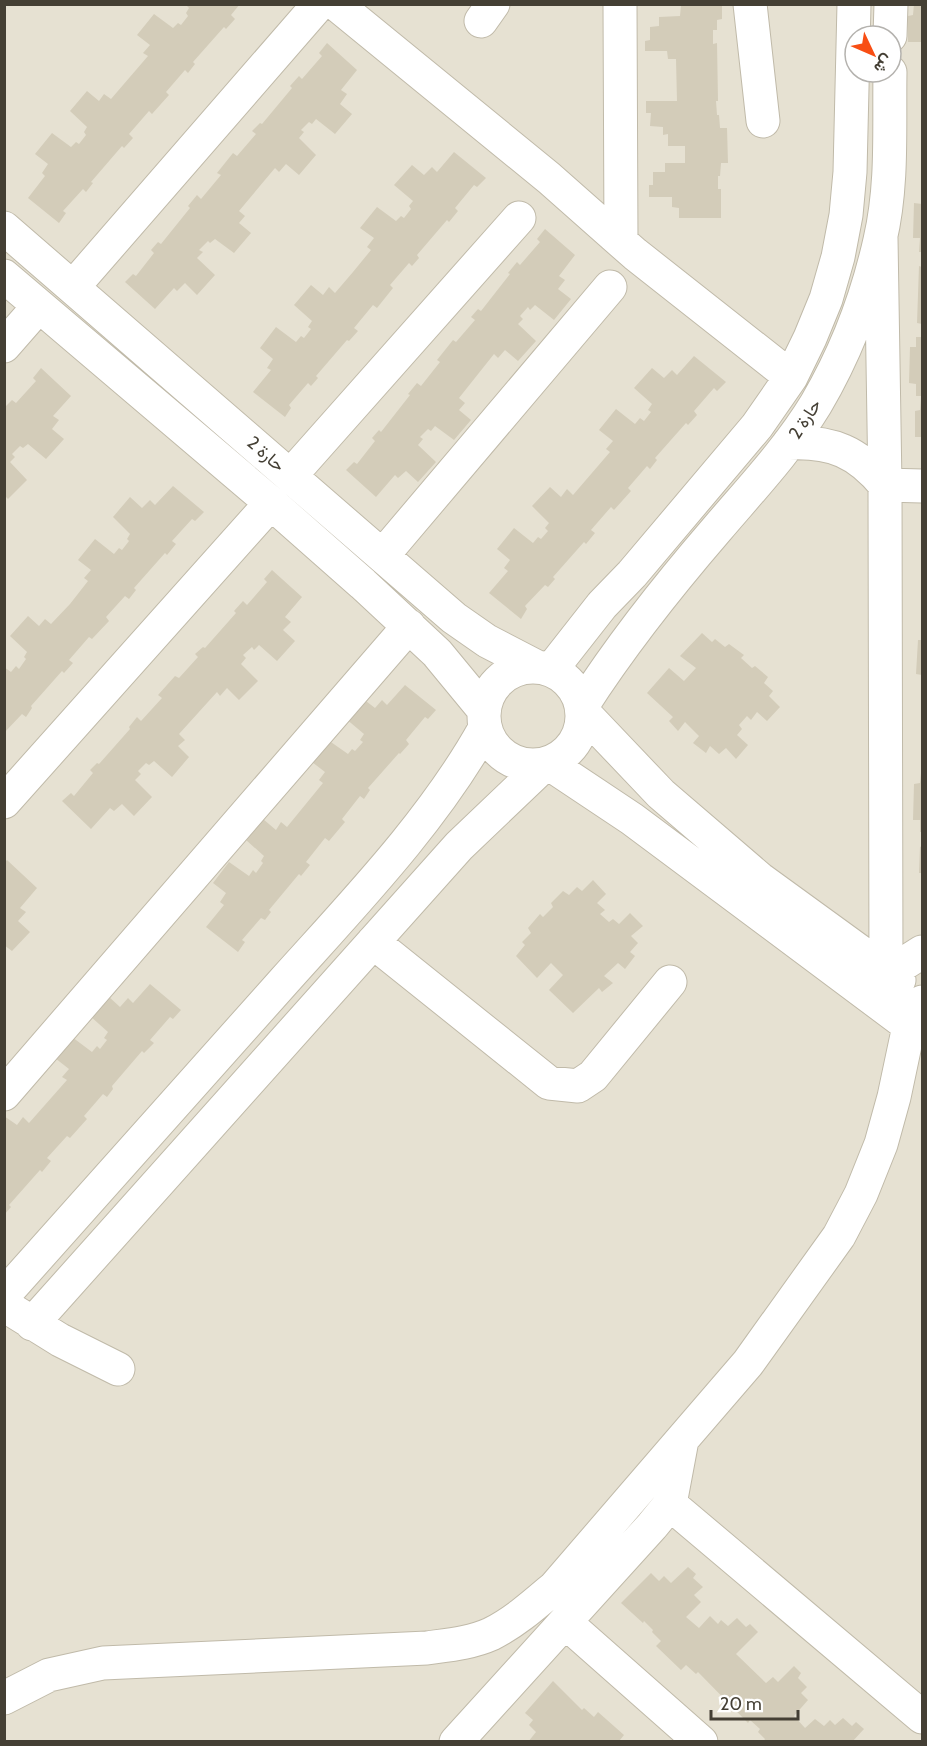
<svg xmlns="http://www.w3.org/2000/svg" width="927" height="1746" viewBox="0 0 927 1746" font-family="Cabin,Vazirmatn,sans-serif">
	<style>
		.residential { fill: #e6e1d2; fill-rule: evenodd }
		.building { fill: #d3ccb9 }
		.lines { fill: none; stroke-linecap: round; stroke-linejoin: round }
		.minor-casing { stroke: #c0baa9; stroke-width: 35 }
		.minor { stroke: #fff; stroke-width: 33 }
		.labels { text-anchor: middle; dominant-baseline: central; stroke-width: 4.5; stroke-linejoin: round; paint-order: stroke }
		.street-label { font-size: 18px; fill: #443f34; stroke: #fff }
	</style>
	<rect width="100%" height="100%" fill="#f2efe4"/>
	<!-- residential -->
	<path class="residential" d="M5,5H922V1741L5,1742ZM855,36H891V72H855Z"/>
	<!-- building -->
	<path class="building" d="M185,4H240L231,15L235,19L226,29L224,27L193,62L195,64L188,73L185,70L166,92L169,95L152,114L149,111L129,134L133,138L124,148L122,146L91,182L93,183L86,192L83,189L63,211L66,213L59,223L28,198L45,176L42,173L48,164L35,154L52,133L71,147L76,142L79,144L86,135L84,132L87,127L70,111L87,91L99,101L104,94L111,99L148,56L143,53L150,45L137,35L154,14L173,28L178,23L181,25L188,16L186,13L189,8Z
		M914,4H922V42H908V16L913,15Z
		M681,5H722V19L717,20V30H713V44L717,43L718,101H716L717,115H719L720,128H727L728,163H721L720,176H718V189H721V218H679V208L672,207V197H649V185H653V172H665V163H685V146H668V134L663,135V127L650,126L651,113H646V101H677L676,59H668L667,51H645V41L650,40V27L659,26V17L680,16Z
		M327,43L357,70L341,90L347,94L340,104L352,114L335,134L316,119L312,124L309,122L301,130L304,132L299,138L316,155L299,175L286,164L279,172L275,168L239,211L245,216L239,223L251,233L234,253L215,239L210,243L208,241L199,250L203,252L197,258L215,275L197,295L185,283L177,291L174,288L155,309L125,282L133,274L136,276L154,253L151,250L158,242L161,244L190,208L188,206L197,195L201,199L221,175L217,173L233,153L237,156L256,134L252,131L260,123L262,124L292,88L290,86L299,76L302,79L322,56L319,53Z
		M454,152L486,178L477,187L474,185L455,208L458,211L449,222L447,220L417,255L419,258L412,266L409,263L390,285L393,288L377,308L373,305L354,328L358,331L349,341L347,340L316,376L318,378L311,386L308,383L289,405L291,408L285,417L253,392L271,370L267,368L273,359L260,348L276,327L296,342L301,336L304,338L311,329L308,327L312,321L294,305L311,285L323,295L329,287L335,293L353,272L371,250L367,247L374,238L360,228L377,207L396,221L401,216L404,218L411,209L409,206L413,201L394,185L412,165L424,175L432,167L437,172Z
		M914,203L922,204V252H919L920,238H913Z
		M545,229L575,255L559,276L565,280L558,289L571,299L554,320L535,305L530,310L528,307L520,316L523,319L518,324L536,341L518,361L505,350L498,358L494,354L459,398L465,403L459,410L471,420L454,440L435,426L431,431L428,429L420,437L423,439L418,445L436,462L418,482L406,471L398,478L395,475L376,497L346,470L354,462L357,464L375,441L372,438L379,430L381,432L410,395L408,394L417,383L421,386L440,362L437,360L453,340L456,342L475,320L471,317L478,309L481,311L510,274L508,273L517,262L520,265L540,242L537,239Z
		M919,266L922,267V324L917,323Z
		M916,337H922V396H916V384L909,383L910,347H916Z
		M694,356L726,382L717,391L714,388L694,411L697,415L688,425L686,423L655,458L657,460L650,469L647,466L628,488L631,491L614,510L611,507L591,530L595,533L586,544L584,542L553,577L555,579L548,587L545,585L525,606L527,609L521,619L489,593L508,571L504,568L510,560L497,549L514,528L533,543L538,537L541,539L548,531L545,528L549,523L532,506L550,487L561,497L567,489L573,495L610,452L606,449L613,441L599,430L616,409L635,424L640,418L644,421L651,412L648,410L652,404L634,388L652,368L664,378L672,370L677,375Z
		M41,368L71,396L53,416L59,420L52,429L64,439L46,459L28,444L23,448L20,446L12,454L15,457L10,462L27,480L8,499L4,495V408L12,400L16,403L36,381L33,378Z
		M921,397H922V437H915V411L920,410Z
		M173,486L204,512L195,521L192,519L172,541L176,544L167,555L165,553L134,588L136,590L129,599L125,596L106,617L109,621L92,639L89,637L69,660L73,663L64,673L62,671L31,706L32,708L26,717L22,714L4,733V667L11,672L16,666L19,669L26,659L24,657L27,652L10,636L28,616L39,626L45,619L51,624L70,604L88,581L84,578L91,570L78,560L95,539L114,554L119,548L122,550L129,541L127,539L130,534L113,517L130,497L142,508L150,500L155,505Z
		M272,570L302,597L285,617L291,622L283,630L295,641L277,661L259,645L254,650L252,647L243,655L246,658L241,664L258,681L239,700L227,688L220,696L217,692L179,734L185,740L178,746L189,757L172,777L154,761L149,765L146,763L138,771L141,774L135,780L152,797L134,816L122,804L114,811L110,808L91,829L62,801L71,793L74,796L93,773L90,770L97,763L99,764L130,729L129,727L137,717L141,721L162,698L158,695L175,676L179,678L198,657L195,654L203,647L205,648L236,613L234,611L243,601L247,605L267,582L264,579Z
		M702,633L712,642L715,639L725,647L729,644L744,655L741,658L752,668L755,666L768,677L764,683L773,691L769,696L780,707L767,721L757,712L751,720L747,716L739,725L742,729L737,735L748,745L736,759L726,748L719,754L710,746L706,753L693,743L699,736L685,722L678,731L669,721L673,717L647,693L669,668L684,681L696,668L680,656Z
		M918,640H922V675L916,674Z
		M405,685L436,710L428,719L425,717L406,740L409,744L400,754L399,753L368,788L370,790L364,799L360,796L342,819L345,822L329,841L325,838L306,862L310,865L301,876L299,874L269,910L271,912L265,920L261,918L242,940L245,942L238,952L206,927L224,905L220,902L226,893L213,883L229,862L249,876L253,870L256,873L263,863L261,861L264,856L246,840L263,819L276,830L281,822L287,827L323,783L319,780L325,772L312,762L328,740L348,754L352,749L355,751L363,742L360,740L364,734L345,718L362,698L375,708L382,700L387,705Z
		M921,773H922V832H920V820H913L914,784L920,783Z
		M922,846V873H919L920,847Z
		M7,860L37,888L20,908L26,912L18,921L30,932L12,951L4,945V863Z
		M593,880L606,894L597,903L605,910L600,914L609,922L613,919L619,924L630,913L643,926L631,936L638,943L630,952L635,956L625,969L618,963L604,976L613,983L602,992L599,988L573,1013L549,990L563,975L551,963L537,978L516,956L525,945L522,942L531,933L528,928L540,914L543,917L553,907L551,903L563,891L569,895L577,887L582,891Z
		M150,984L181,1010L173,1019L170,1017L150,1040L154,1043L144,1053L142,1051L112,1086L113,1089L107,1097L103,1094L84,1116L87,1119L70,1138L67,1136L47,1158L51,1161L42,1172L40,1170L9,1205L11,1207L4,1215V1116L17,1125L23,1117L29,1123L67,1080L62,1077L69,1069L55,1058L72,1037L92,1052L97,1046L100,1049L107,1040L104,1038L108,1032L90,1016L108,996L120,1007L128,998L133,1003Z
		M688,1567L696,1574L693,1578L703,1587L694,1595L701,1602L686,1617L699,1628L710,1616L718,1624L721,1620L728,1626L737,1618L746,1627L750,1624L758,1632L736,1654L766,1683L773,1677L778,1682L794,1666L801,1673L798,1678L807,1687L801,1693L808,1700L794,1716L805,1728L815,1719L824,1726L830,1720L835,1725L843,1718L852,1726L856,1722L864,1729L852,1742H763L765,1739L758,1732L760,1729L750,1720L748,1723L698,1672L696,1674L686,1665L681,1670L656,1646L661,1641L652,1632L653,1630L644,1621L643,1623L621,1603L651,1573L659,1581L664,1576L671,1583Z
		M553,1681L582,1710L584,1708L594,1717L598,1712L624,1735L620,1740L621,1742H528L536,1732L529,1725L533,1720L525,1713Z"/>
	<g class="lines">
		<defs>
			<path id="minor" d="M336,4L549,178L635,254L791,377
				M620,4L621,241
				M750,4L763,121
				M481,21L493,4
				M890,36L891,4
				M4,228L454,618L487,641L537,667
				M881,238L885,485L886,971L909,1026
				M4,276L271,503L363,584L437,653L484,710
				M73,287L319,4
				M4,346L39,306
				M789,443C832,441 858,452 885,485L922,486
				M291,475L519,218
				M383,555L610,287
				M484 716a49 49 0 1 1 98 0a49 49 0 1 1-98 0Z
				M551,670L602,605L632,574L757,426L791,377L810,338L826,299L838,257L846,215L850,172L854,4
				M582,706C623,642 667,587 717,529C751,489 788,450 816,404C846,353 867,298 880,240C893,185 889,127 890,72
				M582,711L661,794L760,879L899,980
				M548,763L632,819L908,1025
				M4,802L271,503
				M373,942L549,1083L578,1086L593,1076L670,982
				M889,973L922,952
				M4,1094L409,626
				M4,1295C98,1190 192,1085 285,980C355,902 434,820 485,728
				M15,1312L60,1340L118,1369
				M32,1324L459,846L545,764
				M670,1504L922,1717
				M565,1622L701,1742
				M4,1698L49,1675L103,1663L427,1648C448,1645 471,1643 491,1634C515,1622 535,1604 555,1587L748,1363L839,1236L861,1194L881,1144L894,1097L909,1026L922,1002
				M456,1742L652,1526L670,1504L682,1440"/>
		</defs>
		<!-- minor casing -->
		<use href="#minor" class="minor-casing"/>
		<!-- minor -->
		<use href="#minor" class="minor"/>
	</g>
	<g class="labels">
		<!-- street labels -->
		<g class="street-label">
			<text transform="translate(805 419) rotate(-57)">حارة 2</text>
			<text transform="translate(266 454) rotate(41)">حارة 2</text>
		</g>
	</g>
	<!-- border -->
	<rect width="927" height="1746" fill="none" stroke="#443f34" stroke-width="12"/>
	<!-- north arrow -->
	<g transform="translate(873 54) rotate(134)"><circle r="28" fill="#ffffff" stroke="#b4b2ae" stroke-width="1.5"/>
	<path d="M0-4.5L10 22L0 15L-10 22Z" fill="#f84e14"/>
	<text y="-9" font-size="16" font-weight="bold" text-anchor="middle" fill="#443f34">ش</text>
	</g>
	<!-- scale -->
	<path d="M711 1710v9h87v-9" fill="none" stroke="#443f34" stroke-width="3"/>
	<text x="720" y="1710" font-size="18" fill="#443f34" stroke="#ffffff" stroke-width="4.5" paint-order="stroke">20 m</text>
</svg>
